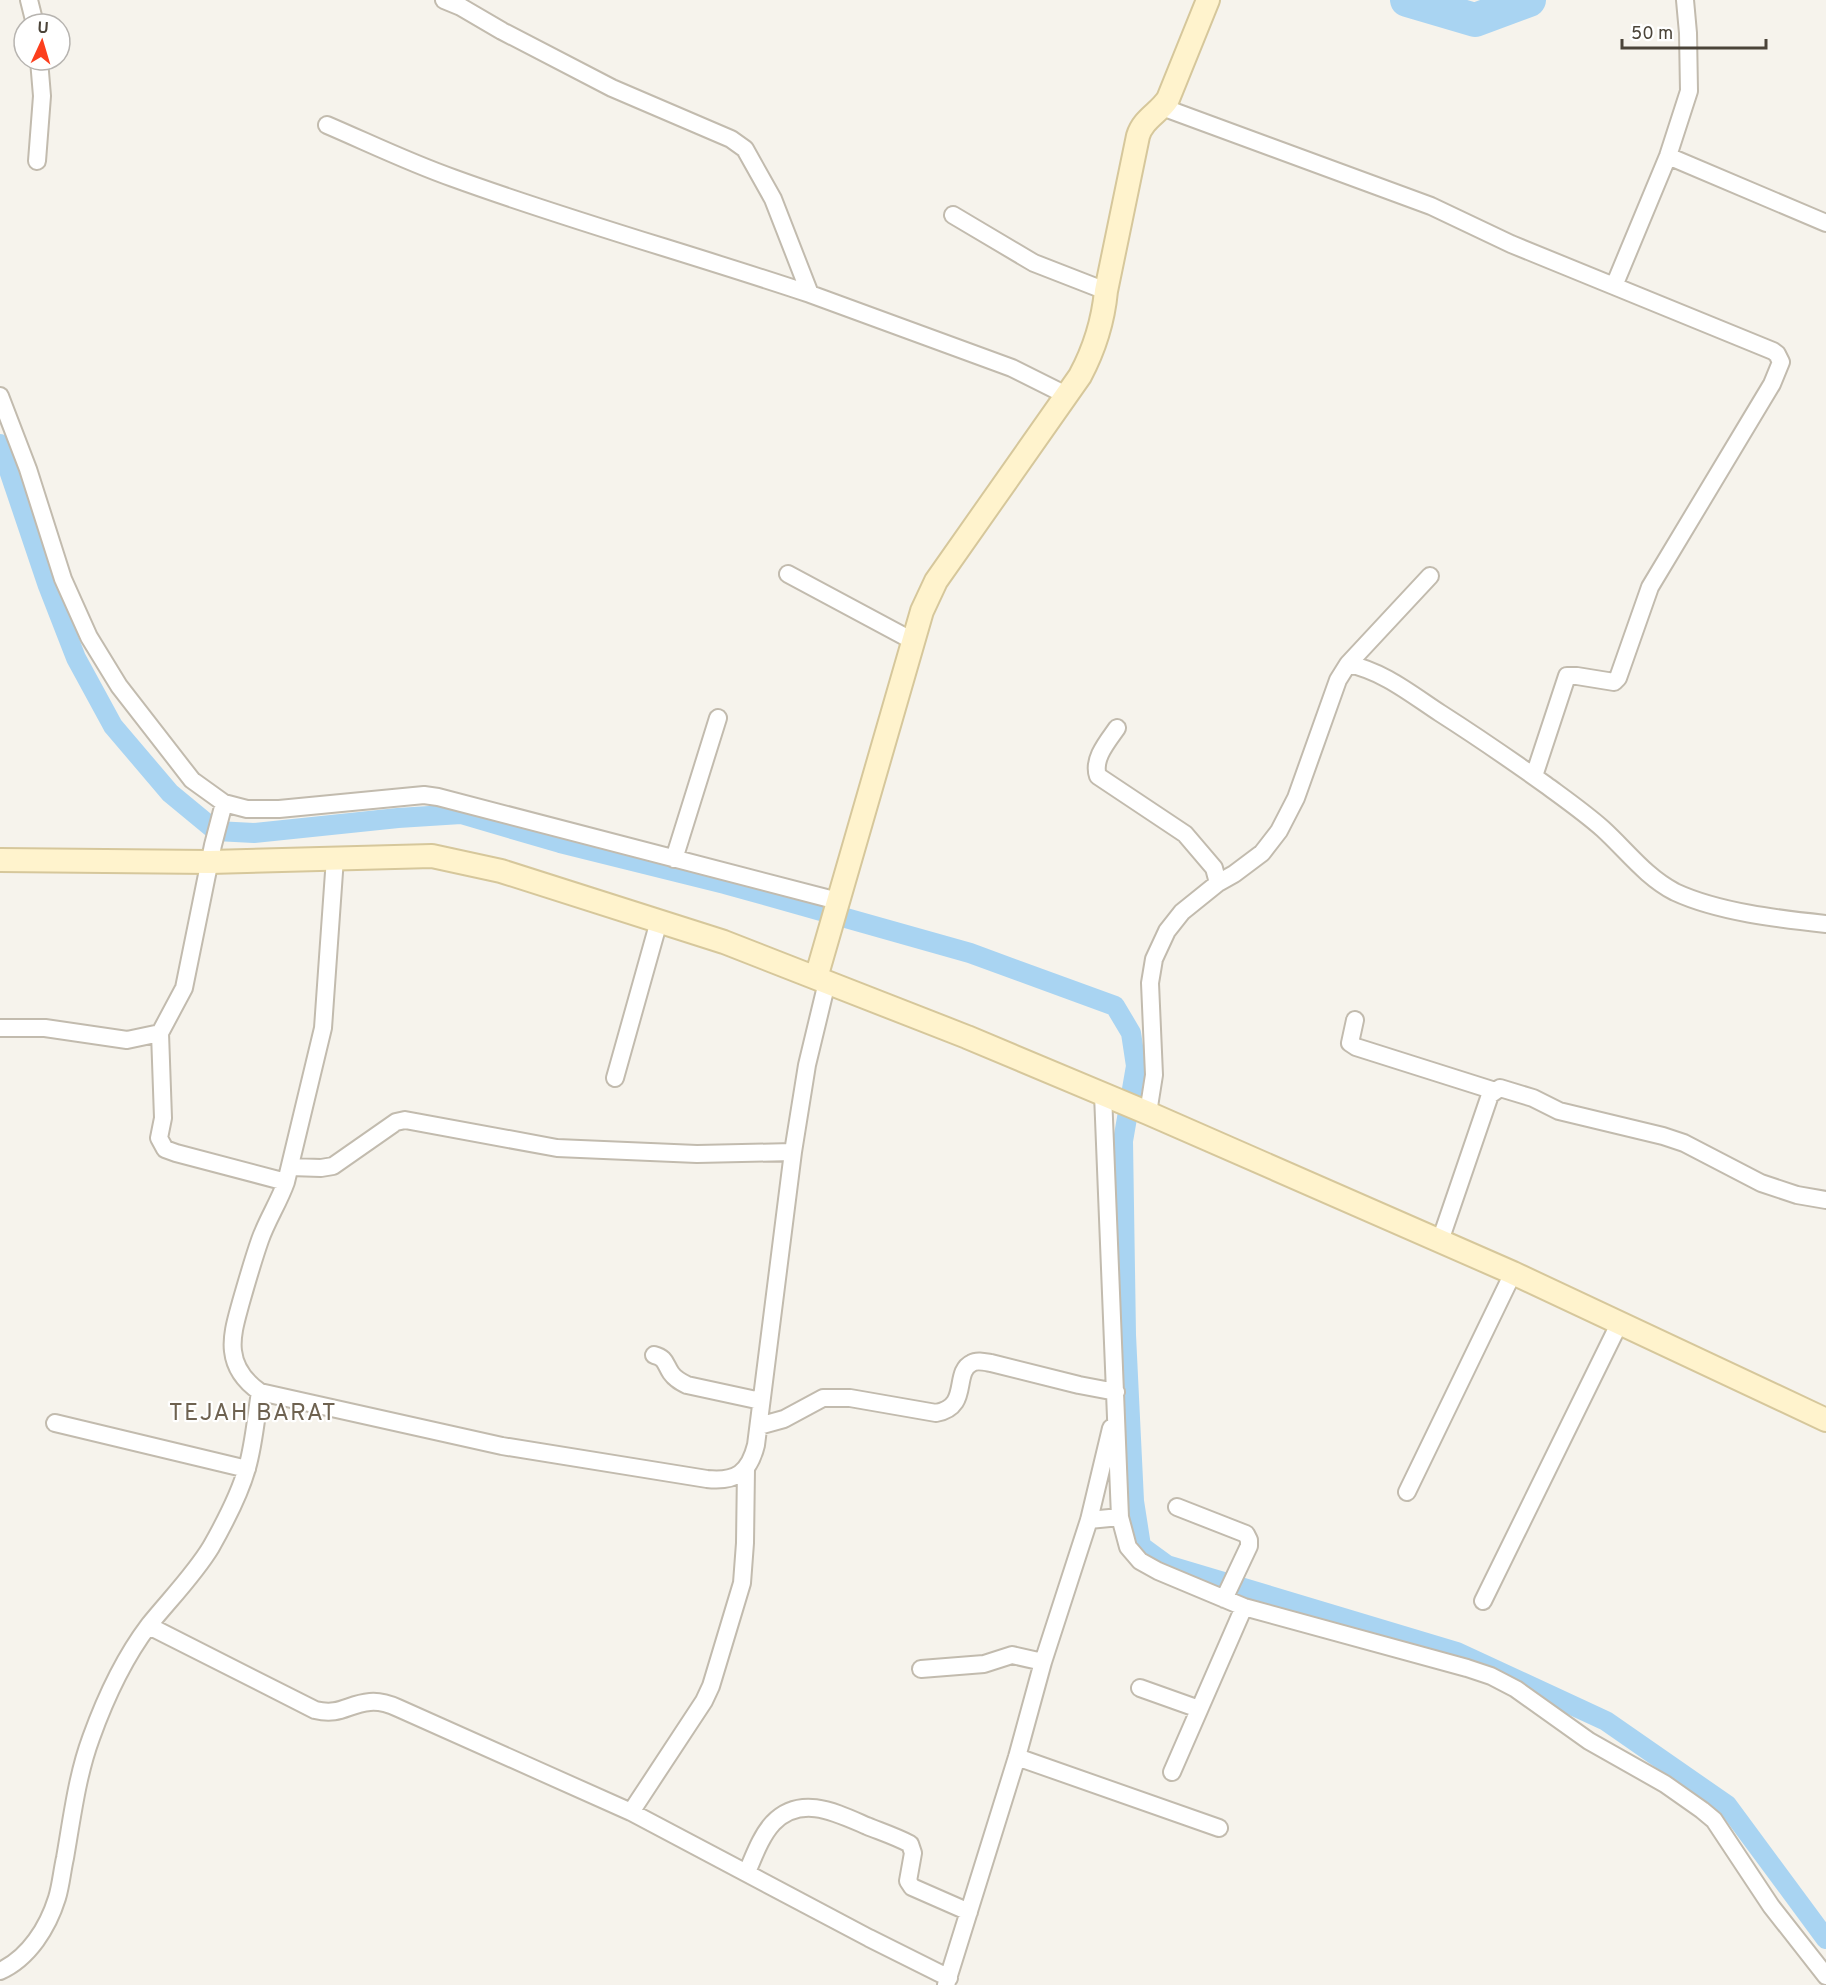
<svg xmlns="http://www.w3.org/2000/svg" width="1826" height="1985" viewBox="0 0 1826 1985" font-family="Overpass,sans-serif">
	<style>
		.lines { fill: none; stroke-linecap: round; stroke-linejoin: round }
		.canal { stroke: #a9d4f2; stroke-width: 20 }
		.river { stroke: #a9d4f2; stroke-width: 34 }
		.minor-casing { stroke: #c2bbae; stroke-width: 20 }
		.secondary-casing { stroke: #d6c79b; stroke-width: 26 }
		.minor { stroke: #fff; stroke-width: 16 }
		.secondary { stroke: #fff3cd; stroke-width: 22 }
		.labels { text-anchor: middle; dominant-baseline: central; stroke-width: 4.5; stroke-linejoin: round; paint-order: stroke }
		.quarter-label { font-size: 24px; letter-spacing: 1.5px; fill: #6e6250; stroke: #fff }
	</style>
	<rect width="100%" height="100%" fill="#f6f3ec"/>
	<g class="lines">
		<!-- canal -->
		<path class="canal" d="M0,444L48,586L76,658L113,726L170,793L216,831L254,833L398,818L461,814L560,843L725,884L970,953L1115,1006L1131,1033L1136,1066L1123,1141L1126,1335L1134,1501L1141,1546L1167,1565L1457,1652L1606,1721L1727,1805L1826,1939"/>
		<!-- river -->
		<path class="river" d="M1407,0L1475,20L1529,0"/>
		<defs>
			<path id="minor" d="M29,0L35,24
				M444,0L461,7L502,31L612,88L731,139L745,149L773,199L810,294L1012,368L1066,395
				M1162,107L1431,206L1511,244L1773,351L1777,354L1781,362L1772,384L1650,587L1618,678L1614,682L1577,676H1567L1534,776
				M327,125C369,143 410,163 453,178C571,221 691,254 810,294
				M1668,156L1826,223
				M37,161L42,96L39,60
				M953,215L1034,263L1106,291
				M1614,286L1668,156L1689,91L1688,33L1685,0
				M0,396L28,469L63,579L89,637L119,686L192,780L224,803L247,809H279L424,795L438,797L838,901
				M788,574L913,641
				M1348,664L1430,576
				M1117,728C1108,741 1092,759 1098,776L1185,834L1214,868L1218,883
				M224,803L213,845L184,988L160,1033L163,1118L159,1138L165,1149L176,1153L286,1182
				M335,858L323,1028L286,1182C279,1202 267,1220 260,1240C253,1260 247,1281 241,1302C237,1317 231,1335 233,1351C235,1369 247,1383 260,1392L502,1446L707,1479C736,1482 749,1473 756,1445L793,1152L807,1065L827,982
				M674,859L718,718
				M1355,1020L1350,1043L1356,1047L1495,1091
				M0,1028H45L127,1040L160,1033
				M615,1078L659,921
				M1103,1094L1120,1517L1128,1547L1140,1561L1158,1571L1244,1607L1467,1668L1491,1676L1516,1689L1589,1741L1665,1784L1702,1810L1714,1820L1771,1906L1826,1976
				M1148,1113L1154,1075L1150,983L1154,959L1167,931L1182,912L1218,883L1234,874L1262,853L1279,831L1296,798L1338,680L1348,664C1383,671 1411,694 1440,713C1476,736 1511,760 1546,785C1565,799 1585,813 1603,829C1627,851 1646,877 1675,892C1718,912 1779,919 1826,924
				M290,1167L321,1168L333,1166L396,1122L405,1120L557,1148L697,1154L793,1152
				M1440,1241L1490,1095L1500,1088L1533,1098L1559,1111L1663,1136L1684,1143L1761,1183L1797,1195L1826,1200
				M654,1355C666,1358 665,1364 671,1373C675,1379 681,1382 687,1385L761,1401
				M55,1423L247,1469
				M759,1426L784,1419L823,1398H850L936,1413C971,1407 952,1372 972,1363C977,1360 985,1362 991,1363L1079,1385L1116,1392
				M1407,1492L1513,1273
				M1177,1507L1246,1534L1249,1540V1546L1224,1599
				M1089,1520L1120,1517
				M1483,1601L1619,1324
				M149,1626L315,1710C341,1716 347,1704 370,1702C380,1701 389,1704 398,1708L631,1812L869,1938L949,1978
				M921,1669L984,1664L1012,1655L1043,1662
				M1140,1688L1199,1709
				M1017,1757L1219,1828
				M1172,1772L1244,1607
				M631,1812L704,1701L711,1686L742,1583L745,1543L746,1469
				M747,1872C754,1856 761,1836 773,1823C801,1794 837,1813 867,1826C882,1832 897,1837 910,1844L913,1853L908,1881L912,1887L969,1912
				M0,1971C29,1958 48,1927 57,1898C61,1885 62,1871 65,1858C72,1818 77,1776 91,1738C105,1699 124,1658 149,1625C170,1599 194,1575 211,1547C224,1524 240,1493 247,1468C254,1444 256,1417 260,1392
				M946,1985L1017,1757L1043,1662L1089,1520L1111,1428"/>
			<path id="secondary" d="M0,860L210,862L432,856L501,871L724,942L967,1037L1148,1113L1513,1273L1826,1420
				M816,978L922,611L936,581L1080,376C1095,348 1103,322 1106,291L1138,136C1143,119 1159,113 1168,99L1208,0"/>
		</defs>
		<!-- minor casing -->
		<use href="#minor" class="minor-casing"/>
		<!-- secondary casing -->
		<use href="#secondary" class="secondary-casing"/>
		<!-- minor -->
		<use href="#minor" class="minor"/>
		<!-- secondary -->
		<use href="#secondary" class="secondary"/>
	</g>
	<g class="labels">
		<!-- quarter labels -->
		<g class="quarter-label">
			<text x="253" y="1414">TEJAH BARAT</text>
		</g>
	</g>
	<!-- north arrow -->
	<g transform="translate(42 42) rotate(4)"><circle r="28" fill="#ffffff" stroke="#b7b4b0" stroke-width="1.5"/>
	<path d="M0-4.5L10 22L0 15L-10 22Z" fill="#fc3f1d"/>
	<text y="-9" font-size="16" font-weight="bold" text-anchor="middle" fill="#4b4439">U</text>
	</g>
	<!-- scale -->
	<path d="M1622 39v9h144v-9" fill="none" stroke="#4b4439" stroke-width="3"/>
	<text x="1631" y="39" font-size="18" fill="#4b4439" stroke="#ffffff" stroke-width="4.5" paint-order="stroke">50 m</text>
</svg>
